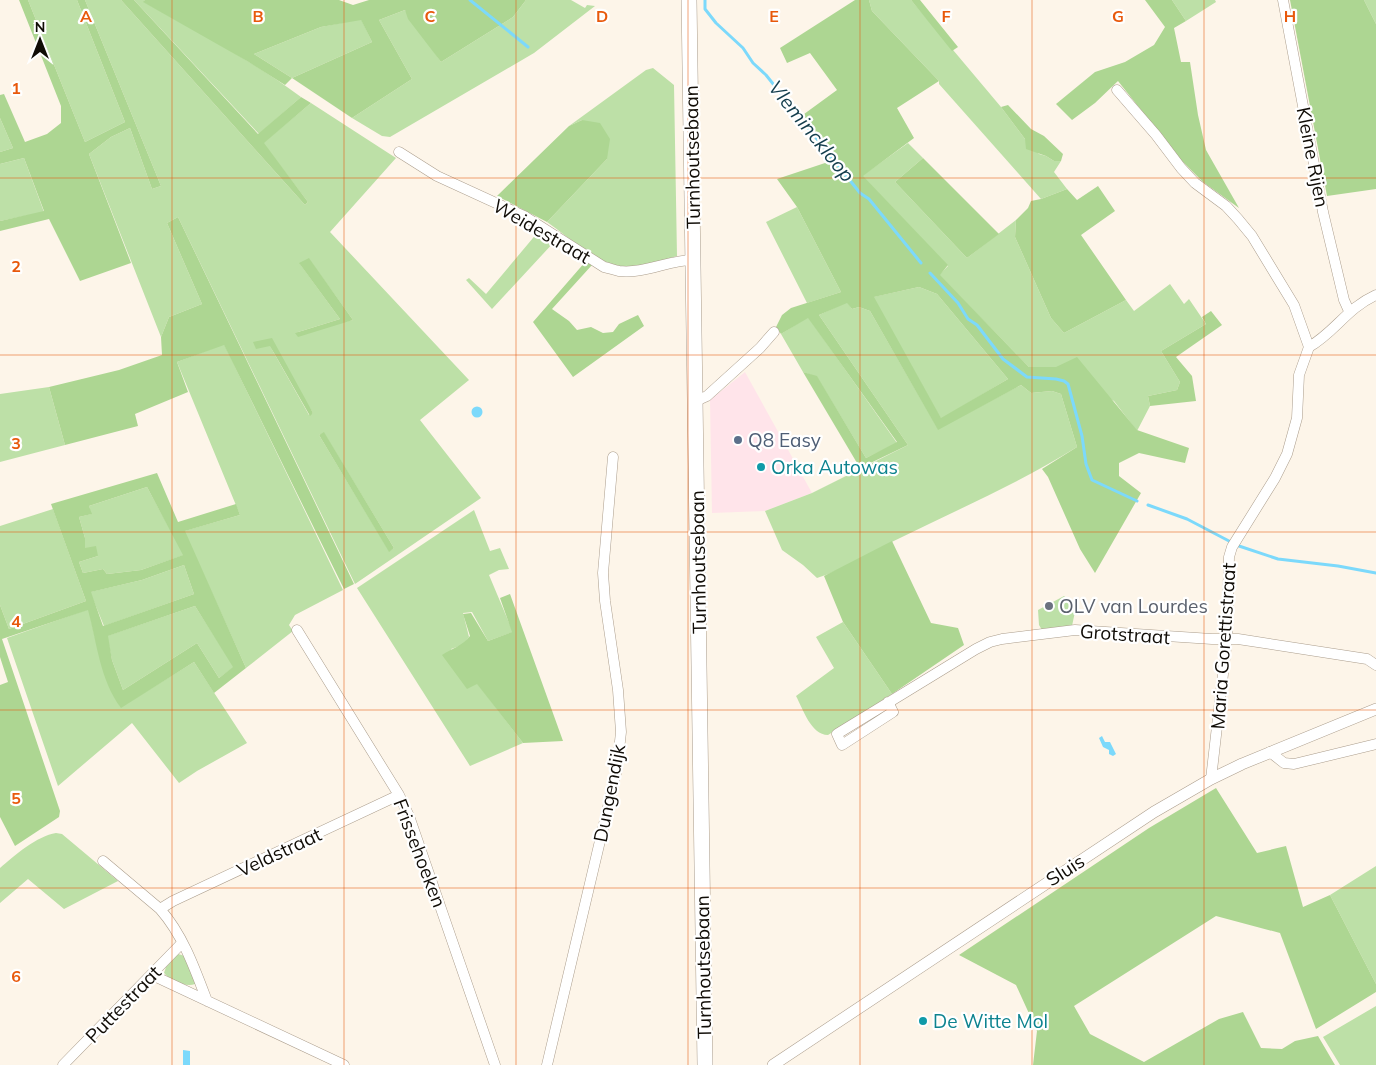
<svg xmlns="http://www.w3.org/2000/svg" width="1376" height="1065" viewBox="0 0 1376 1065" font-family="Mulish,sans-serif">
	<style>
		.commercial { fill: #ffe4ea }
		.green { fill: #bde0a7; fill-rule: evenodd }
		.forest { fill: #add692; fill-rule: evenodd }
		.water { fill: #7cd9fb }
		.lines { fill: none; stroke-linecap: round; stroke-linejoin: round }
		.stream { stroke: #7cd9fb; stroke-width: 3 }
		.minor-casing { stroke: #ab9d8c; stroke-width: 11 }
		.tertiary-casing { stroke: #ab9d8c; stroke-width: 12 }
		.primary-casing { stroke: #ab9d8c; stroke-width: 16 }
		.minor { stroke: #fff; stroke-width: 10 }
		.tertiary { stroke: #fff; stroke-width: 11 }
		.primary { stroke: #fff; stroke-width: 15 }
		.grid { fill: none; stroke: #e8590c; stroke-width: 1; stroke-opacity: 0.55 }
		.service-dot { fill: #5c6f8a; stroke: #fff; stroke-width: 2 }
		.culture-dot { fill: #0f9aa8; stroke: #fff; stroke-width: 2 }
		.worship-dot { fill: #6b7280; stroke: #fff; stroke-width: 2 }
		.labels { text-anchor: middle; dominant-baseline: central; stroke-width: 4.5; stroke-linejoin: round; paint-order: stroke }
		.street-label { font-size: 19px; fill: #100c06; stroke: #fff }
		.service-label { font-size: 19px; fill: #4e5e75; stroke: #fff; text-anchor: start }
		.culture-label { font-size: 19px; fill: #0d838f; stroke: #fff; text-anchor: start }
		.worship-label { font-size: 19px; fill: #5b616d; stroke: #fff; text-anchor: start }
		.water-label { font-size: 20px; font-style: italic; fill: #133d4c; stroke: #fff }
		.grid-label { font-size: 16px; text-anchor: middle; font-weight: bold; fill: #e8590c; stroke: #fff; stroke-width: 4.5; stroke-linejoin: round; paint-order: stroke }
	</style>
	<rect width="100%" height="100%" fill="#fdf5e9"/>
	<!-- commercial -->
	<path class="commercial" d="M745,372L812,493L765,511L712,513L710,400Z"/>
	<!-- green -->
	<path class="green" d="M28,0H77L125,122L85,142Z
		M85,0H121L305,205L308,202L263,143L311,103L396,158L330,232L469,380L420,420L481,498L355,584L178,217L167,223L202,304L169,317L161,337L89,154L111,137L130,128L152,189L161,186ZM309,259L353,320L295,333L340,319L300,264ZM270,346L313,413L309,415ZM324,433L394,548L389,551L319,435Z
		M134,0H145L144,2C197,32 252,60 301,97L259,134Z
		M526,0H571L585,8L587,5L595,6L534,53L390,137L382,136L352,118L412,79L379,20L405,10L441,62L513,17Z
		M869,0H911L1001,107L1025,139L1039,154L1046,156L1054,161H1061L1054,172L1067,189L1041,199L939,84V81L872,11Z
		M1172,0H1215L1216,2L1186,21Z
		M1364,0H1376V24Z
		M361,19L372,42L292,78L254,54L321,27Z
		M653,68L674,85L677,256C663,260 647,267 632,268C603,269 570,238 547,222L607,159L582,120L569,126L646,70Z
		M0,118L13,148L0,152Z
		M908,143L923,158L895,182L967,258L1016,220L1015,237L1051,318L1064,333L1126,300L1134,311L1170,284L1184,304L1189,299L1206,324L1161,351L1180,382L1177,390L1148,396L1150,406L1137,431L1114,401L1056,367H1029L939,275L948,266L862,176Z
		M24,158L44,212L0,221V164Z
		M797,207L841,292L807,303L766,222Z
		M538,232L555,241L492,309L466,280L469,278L486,294Z
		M919,287L937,294L1008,379L941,419L873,297Z
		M847,302L852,309L859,307L870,311L938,429L1021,385L1031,393L1052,391L1061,394L1077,447C1021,482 959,509 900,538C872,551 846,569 817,578L803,565L782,550L765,511L812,493L908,445L819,315Z
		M808,317L897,443L866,458L817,377L803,372L781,334Z
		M224,344L343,590L295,615L289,625L293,631L246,668L184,531L240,515L177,362Z
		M49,387L65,445L0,462V394Z
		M147,487L184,555L141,570L107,574L103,569L83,573L79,562L98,556L85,549V538L79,517L91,514L89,506Z
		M53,509L86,601L9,629L0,605V526Z
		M474,510L490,551L500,548L509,569L499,570L489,575L513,632L488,641L472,612L463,613L469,637L463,645L451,649L523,743L470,766L357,588Z
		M184,565L194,594L104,626L90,592L142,580Z
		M1064,596L1076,607L1072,626L1042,630L1039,625L1038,610Z
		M195,606L234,667L219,678L197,643L123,690L112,660L107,636Z
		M89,609C94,636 106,687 121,707L194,662L247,743L197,771L179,783L132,723L58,786L7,638Z
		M843,622L892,694L828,735C811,735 803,709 796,696L834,668L816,637Z
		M56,833L62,834L118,881L64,909L28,879L0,903V868C15,855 37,836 56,833Z
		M1376,866V984L1330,895Z
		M178,954L185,956L195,980V984C186,988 170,980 164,973L166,967Z
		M1376,1006V1065H1340L1323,1037Z"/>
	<!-- forest -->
	<path class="forest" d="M19,0H28L85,142L125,122L77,0H85L161,186L152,189L130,128L111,137L89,154L131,263L80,281L49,219L0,231V221L44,211L24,158L0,164V152L13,148L0,118V95L4,94L25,142L47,134L61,123V106Z
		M121,0H134L258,134L301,97L311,103L264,143L308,202L305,205Z
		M145,0H339L353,5L369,0H526L513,17L441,62L408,19L405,10L379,20L412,79L352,118L292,78L285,85L247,61L143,2ZM361,20L372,42L292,78L254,54L321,27Z
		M855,0H869L872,11L939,81L897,108L914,138L863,176L948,265L940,275L1029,367H1056L1077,357L1137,430L1189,448L1185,463L1139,453L1119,463V476L1141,493L1095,573L1080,549L1048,477L1042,469L1077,447L1061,394L1052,391L1031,393L1021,385L938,430L870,311L859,307L852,309L847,303L819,315L908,445L860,468L803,372L817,376L866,458L897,442L808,318L781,334L776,327L782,315L791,308L841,292L797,207L777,179L831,161L800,117L837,90L810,53L787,63L780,48ZM919,287L937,294L1008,379L941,418L874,297Z
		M911,0H920L958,47L952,51Z
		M1145,0H1172L1186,21L1174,28L1181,62H1190L1198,115L1206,150L1239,208L1203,182L1180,159L1118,81L1095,103L1072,120L1056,104L1095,72L1125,62L1154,45L1165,27Z
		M1290,0H1364L1376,24V189L1327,196Z
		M1008,105L1031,129L1044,136L1063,154L1061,161H1054L1046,156L1026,149L1025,139L1001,107Z
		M582,120L600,123L610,139L607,159L547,222L497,196L569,126Z
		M923,158L999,234L967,258L895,182Z
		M1098,186L1115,211L1081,235L1126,300L1064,333L1051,318L1015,237L1016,220L1028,208L1031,201L1041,199L1067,189L1077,200Z
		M178,217L354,584L344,589L224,345L177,362L188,392L135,414L138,426L65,445L49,387L119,370L162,355L161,337L169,317L202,304L167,223Z
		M309,258L353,320L298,337L295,333L340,319L299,263Z
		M586,261L592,265L552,309L569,321L577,330L591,327L603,333L613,332L619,324L638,315L644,326L573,377L533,322Z
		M1211,311L1222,325L1176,357L1192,376L1196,401L1150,406L1148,396L1177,390L1180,382L1161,351L1206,324L1202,317Z
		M272,338L313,413L310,416L270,346L256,349L253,342Z
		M324,432L394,548L389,552L319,435Z
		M157,473L178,522L236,504L240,515L185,531L246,668L214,693L194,662L121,708C100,680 97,643 88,610L2,639L60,811L59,817L15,846L0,817V685L8,682L0,657V605L9,629L86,601L51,504ZM147,487L183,555L141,570L107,574L103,569L83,573L79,562L98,556L96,546L85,548V538L79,517L92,514L89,506ZM184,565L194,594L103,626L91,592L142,580ZM195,606L233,667L219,678L197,643L123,690L112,660L108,636Z
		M892,541L931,623L958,628L964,645L892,694L843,622L824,576Z
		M510,594L563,741L523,743L477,684L467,689L442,655C453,648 462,646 470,636L463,614L471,613L488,641L512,632L500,598Z
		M1216,788L1257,853L1286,846L1303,907L1330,895L1376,984V992L1316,1029L1280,933L1216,916L1074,1006L1090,1034L1144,1062L1219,1019L1243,1012L1261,1048L1282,1049L1295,1041L1318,1036L1335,1065H1033L1037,1031L1016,985L959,955L1149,828Z"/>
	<!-- water -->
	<path class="water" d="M471.5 412a5.5 5.5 0 1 1 11 0a5.5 5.5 0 1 1-11 0Z
		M1102,736L1105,742H1110L1116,754L1113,756L1109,754V750L1103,747L1099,738Z
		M183,1050L190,1051V1065H183Z"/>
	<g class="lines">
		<!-- stream -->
		<path class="stream" d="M470,0L528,47
			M705,0V9L716,23L743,48L753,63L766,75L860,193L869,199L921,263
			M930,273L958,303L968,319L977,325L1003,359L1027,377L1056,379L1064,381L1068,384L1082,436L1086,464L1092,480L1137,501
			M1148,505L1187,519L1229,541
			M1239,546L1278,559L1338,566L1376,573"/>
		<defs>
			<path id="minor" d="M1283,0L1323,212L1344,300L1349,311
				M1117,90L1156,135L1181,168L1195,183L1226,206L1238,219L1252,236L1294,305L1309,347L1299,375L1297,418L1287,454L1275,478L1232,547L1229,557L1227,639L1211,779
				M399,152L437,176L524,216L604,267C609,268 614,270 619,271C644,274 669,260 693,260
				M1309,347C1335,332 1347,308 1376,295
				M696,401L707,396L760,348L774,332
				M297,630L399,795L409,816L495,1065
				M888,702L893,712L842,745L837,734L976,649L990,642L1002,639L1075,630L1212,639H1238L1367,659L1376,665
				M1270,752L1284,763L1294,764L1376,744
				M103,861L160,909C183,935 195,969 207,1001
				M160,909L173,901L399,795
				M152,975L344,1065
				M63,1065L182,943
				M547,1065L617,769L621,732L618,690L605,601L603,573L613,457"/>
			<path id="tertiary" d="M773,1065L1154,812L1211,779L1242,764L1376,709"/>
			<path id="primary" d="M689,0L705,1065"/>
		</defs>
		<!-- minor casing -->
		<use href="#minor" class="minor-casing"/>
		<!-- tertiary casing -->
		<use href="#tertiary" class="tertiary-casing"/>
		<!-- primary casing -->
		<use href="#primary" class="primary-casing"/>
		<!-- minor -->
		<use href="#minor" class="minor"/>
		<!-- tertiary -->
		<use href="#tertiary" class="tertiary"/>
		<!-- primary -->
		<use href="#primary" class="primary"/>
	</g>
	<!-- grid -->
	<path class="grid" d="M172,0V1065M344,0V1065M516,0V1065M688,0V1065M860,0V1065M1032,0V1065M1204,0V1065M0,178H1376M0,355H1376M0,532H1376M0,710H1376M0,888H1376"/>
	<!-- markers -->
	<circle class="service-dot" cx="738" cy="440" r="5"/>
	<g class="culture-dot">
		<circle cx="761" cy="467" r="5"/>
		<circle cx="923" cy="1021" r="5"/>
	</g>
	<circle class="worship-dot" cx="1049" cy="606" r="5"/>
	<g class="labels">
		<!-- street labels -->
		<g class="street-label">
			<text transform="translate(692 157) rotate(-91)">Turnhoutsebaan</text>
			<text transform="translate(1313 157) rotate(79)">Kleine Rijen</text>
			<text transform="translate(542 231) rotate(30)">Weidestraat</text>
			<text transform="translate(698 562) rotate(-91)">Turnhoutsebaan</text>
			<text transform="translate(1125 634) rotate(4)">Grotstraat</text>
			<text transform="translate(1223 646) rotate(-86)">Maria Gorettistraat</text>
			<text transform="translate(609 793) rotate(-79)">Dungendijk</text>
			<text transform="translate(279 852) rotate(-25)">Veldstraat</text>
			<text transform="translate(420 853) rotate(69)">Frissehoeken</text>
			<text transform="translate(1065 870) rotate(-33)">Sluis</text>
			<text transform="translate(703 967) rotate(-91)">Turnhoutsebaan</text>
			<text transform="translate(123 1004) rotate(-46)">Puttestraat</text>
		</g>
		<!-- service labels -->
		<g class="service-label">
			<text x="748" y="440">Q8 Easy</text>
		</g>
		<!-- culture labels -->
		<g class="culture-label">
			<text x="771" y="467">Orka Autowas</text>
			<text x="933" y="1021">De Witte Mol</text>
		</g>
		<!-- worship labels -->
		<g class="worship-label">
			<text x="1059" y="606">OLV van Lourdes</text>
		</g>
		<!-- water labels -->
		<g class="water-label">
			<text transform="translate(812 131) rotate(51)">Vleminckloop</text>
		</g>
	</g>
	<g class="grid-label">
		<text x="86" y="22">A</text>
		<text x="258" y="22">B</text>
		<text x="430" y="22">C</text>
		<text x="602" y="22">D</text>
		<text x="774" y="22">E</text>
		<text x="946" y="22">F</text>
		<text x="1118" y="22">G</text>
		<text x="1290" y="22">H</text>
		<text x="16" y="94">1</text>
		<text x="16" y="272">2</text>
		<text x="16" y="449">3</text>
		<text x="16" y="627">4</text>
		<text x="16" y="804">5</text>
		<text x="16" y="982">6</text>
	</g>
	<!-- north arrow -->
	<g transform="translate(40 40)" stroke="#ffffff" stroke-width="4" paint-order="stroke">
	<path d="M0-4L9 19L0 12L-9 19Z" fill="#100c06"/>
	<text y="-8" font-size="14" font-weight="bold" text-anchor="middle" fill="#100c06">N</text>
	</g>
</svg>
